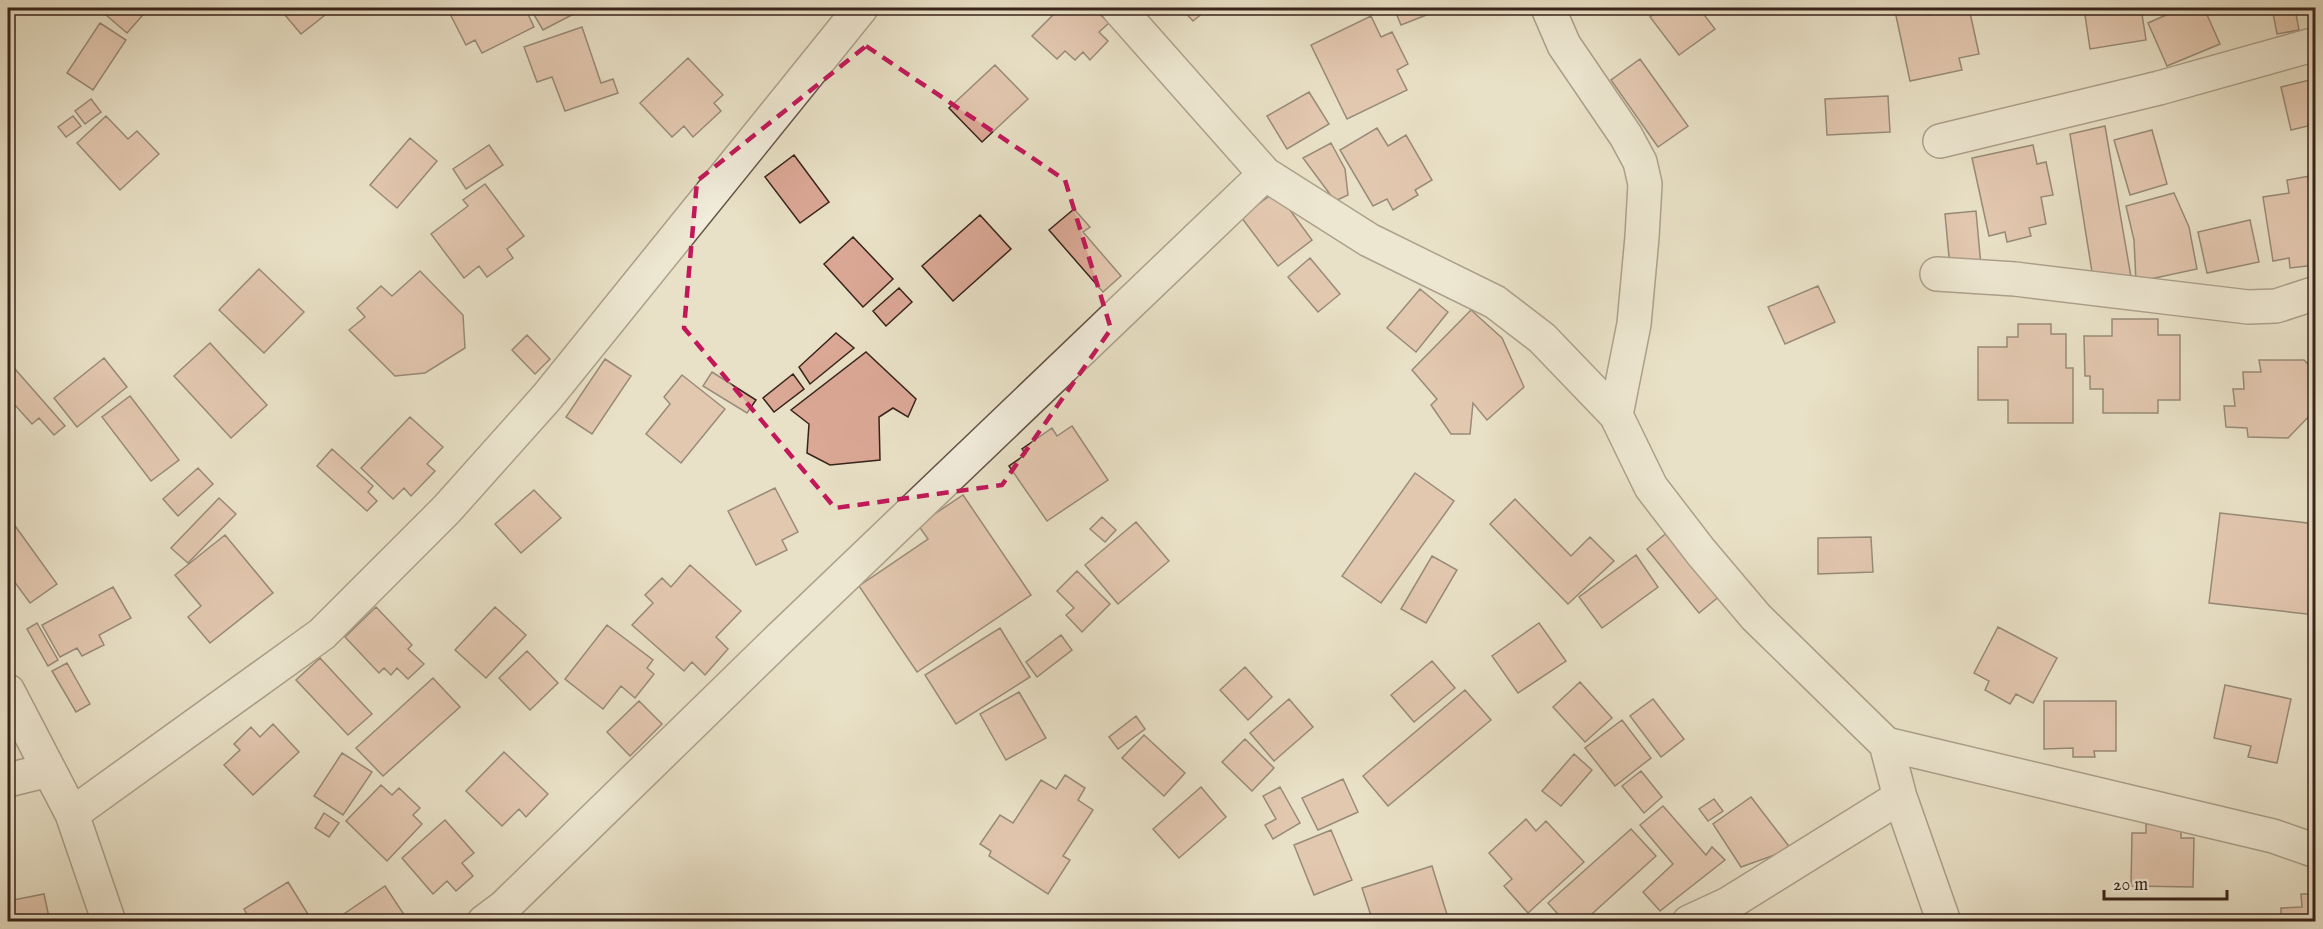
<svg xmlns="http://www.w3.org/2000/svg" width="2323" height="929" viewBox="0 0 2323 929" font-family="'IM FELL English',serif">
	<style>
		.building { fill: #dba896; stroke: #38231b; stroke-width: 1.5 }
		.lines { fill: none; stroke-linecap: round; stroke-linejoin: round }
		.minor-casing { stroke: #645246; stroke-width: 36 }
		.minor { stroke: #f1ecdb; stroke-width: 33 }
		.marked { fill: none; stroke: #c2185b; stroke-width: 4.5; stroke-dasharray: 12 8; stroke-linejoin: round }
	</style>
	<rect width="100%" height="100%" fill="#e9e1c7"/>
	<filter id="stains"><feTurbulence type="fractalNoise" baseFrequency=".00333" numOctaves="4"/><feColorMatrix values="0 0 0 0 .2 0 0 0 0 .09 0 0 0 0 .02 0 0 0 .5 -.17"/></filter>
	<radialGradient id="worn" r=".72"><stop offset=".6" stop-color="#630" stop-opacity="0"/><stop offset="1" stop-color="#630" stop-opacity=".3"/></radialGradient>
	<!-- building -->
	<path class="building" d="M100,8H149L127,33L99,9Z
		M279,8H334L301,34Z
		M459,8H525L534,27L482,53L475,40L466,45L449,12Z
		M530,8H585L543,30Z
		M1060,8H1093L1109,23L1099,32L1108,41L1090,60L1083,52L1075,60L1065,51L1057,59L1032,36Z
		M1181,8H1209L1193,21Z
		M1394,8H1433L1434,12L1401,25Z
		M1663,8H1699L1715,29L1679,55L1650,17Z
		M1913,8H1927L1928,15L1969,8L1979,54L1959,58L1962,70L1910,81L1895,11Z
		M2084,8H2141L2146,40L2090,49Z
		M2182,8H2204L2220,44L2167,66L2148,23Z
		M2272,8H2295L2299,30L2277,34Z
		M1371,16L1381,37L1392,32L1408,64L1397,70L1407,90L1347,119L1311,45Z
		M100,23L126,40L93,90L67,73Z
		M582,27L601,83L613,79L618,93L565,111L552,77L537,82L524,47Z
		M688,58L723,95L714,103L721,111L693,137L684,126L672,137L640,103Z
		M1640,59L1688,126L1658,147L1611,80Z
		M995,65L1028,99L982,142L949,108Z
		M2313,71H2316V124L2291,130L2281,87L2314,79Z
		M1309,92L1329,124L1287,149L1267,116Z
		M1888,96L1890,132L1827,135L1825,99Z
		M91,99L101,112L85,124L75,111Z
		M73,116L81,126L66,137L58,127Z
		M106,116L128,139L137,131L159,154L120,190L77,143Z
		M2105,126L2131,277L2092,272L2070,134Z
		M1377,128L1388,146L1406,135L1432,180L1415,190L1418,195L1393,210L1387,199L1373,206L1340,150Z
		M2152,130L2167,184L2130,195L2114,140Z
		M410,138L437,161L397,208L370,185Z
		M1331,143L1345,169L1348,195L1335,201L1303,158Z
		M489,145L503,165L466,189L453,169Z
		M2033,145L2037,164L2046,162L2053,195L2041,197L2046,224L2029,228L2031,236L2007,242L2005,232L1989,236L1972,158Z
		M794,155L829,202L800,223L765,177Z
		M2316,175V265L2290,268L2289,258L2273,261L2263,197L2289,193L2287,180Z
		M485,184L524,236L507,249L513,258L487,277L479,266L464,278L431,234L468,206L463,200Z
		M1276,191L1312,240L1278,266L1241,217Z
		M2174,193L2189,227L2197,269L2136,282L2134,240L2126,206Z
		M1074,209L1090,227L1083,232L1121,276L1103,292L1049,230Z
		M1976,211L1981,266L1950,268L1945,214Z
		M980,215L1011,249L953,301L922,266Z
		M2250,220L2259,262L2207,273L2198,232Z
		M853,237L893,279L863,307L824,264Z
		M1310,258L1340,294L1318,312L1288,277Z
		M259,269L304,312L264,353L219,310Z
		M420,271L463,315L465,348L425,373L395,376L349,330L365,317L357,308L381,286L392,296Z
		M1818,286L1835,322L1785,344L1768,307Z
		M899,288L912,302L886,326L873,311Z
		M1420,289L1448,312L1416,352L1387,328Z
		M1471,310L1502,338L1524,387L1487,420L1473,403L1470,434H1451L1431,405L1437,399L1412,370Z
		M2112,319H2158V335H2180V400H2158V413H2103V389H2090V376H2085L2084,336H2112Z
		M2018,324H2051V334H2066V368H2073V423H2008V400H1978V347H2007V337H2018Z
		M836,333L854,348L810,384L799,367Z
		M527,335L550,359L535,374L512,350Z
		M210,343L267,405L231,438L174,376Z
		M866,352L916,399L908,417L893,408L879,417L880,460L830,465L807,453L809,424L791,410Z
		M104,358L127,387L77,427L54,398Z
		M605,359L631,376L592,434L566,417Z
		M2259,360H2304L2316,372V409L2288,438L2248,437L2247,428L2226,427L2224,406H2235L2233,389H2244L2243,372H2261Z
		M8,361L65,426L54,435L39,418L32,424L15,405L8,412Z
		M712,372L756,400L747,413L703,386Z
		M793,374L804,389L774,412L763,398Z
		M682,375L725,409L681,463L646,434L670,404L664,397Z
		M130,396L179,460L151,481L102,417Z
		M410,417L443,447L427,464L435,471L411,496L404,488L393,499L361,468Z
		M1072,426L1108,480L1047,521L1009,466L1026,454L1022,449L1052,428L1057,436Z
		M332,449L373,486L368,492L377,501L367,511L317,466Z
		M198,468L213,484L178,516L163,499Z
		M1415,473L1454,501L1381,603L1342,576Z
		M775,488L798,532L782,540L787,550L756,565L728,511Z
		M534,490L561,518L521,553L495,524Z
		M963,495L1031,595L917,672L859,586L928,539L918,525Z
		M219,498L236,514L188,563L171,548Z
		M1515,499L1571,556L1590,537L1614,561L1568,604L1490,524Z
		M2220,513L2316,524V615L2209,603Z
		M8,516L57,584L30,603L8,573Z
		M1102,517L1116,530L1105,542L1090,529Z
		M1136,522L1169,561L1118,604L1085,565Z
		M1669,531L1721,595L1699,613L1647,549Z
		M225,535L273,593L210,643L188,617L201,606L175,575Z
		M1871,537L1873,572L1818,574V538Z
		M1636,555L1658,587L1602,628L1579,597Z
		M1432,556L1457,570L1426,623L1401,609Z
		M690,565L741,611L716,637L728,649L705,675L692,662L684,671L632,625L653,603L645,595L662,578L671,587Z
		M1077,571L1110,604L1082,632L1066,615L1074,608L1057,591Z
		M113,587L131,618L99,635L104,645L82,656L77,648L60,657L42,625Z
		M376,607L412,645L408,649L424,664L408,679L397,668L391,675L384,668L379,673L345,637Z
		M495,607L526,635L486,678L455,650Z
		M37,623L58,660L48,666L27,629Z
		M1539,623L1566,661L1518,693L1492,656Z
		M607,625L653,660L647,668L654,674L635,698L621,686L603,709L565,679Z
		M1998,627L2057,658L2033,703L2016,694L2010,704L1985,690L1989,681L1974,673Z
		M1000,628L1030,677L956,724L925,675Z
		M1061,635L1072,650L1037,677L1026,662Z
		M527,651L558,683L530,710L499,678Z
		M320,658L372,714L348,735L296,680Z
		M1432,661L1455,688L1414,722L1391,695Z
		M67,663L90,704L76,712L52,671Z
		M1245,667L1272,697L1248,720L1220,690Z
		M433,678L460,707L383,776L356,748Z
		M1580,682L1612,718L1585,742L1553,707Z
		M2225,685L2291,699L2277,763L2248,757L2251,746L2214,738Z
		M1465,690L1491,720L1388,806L1363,776Z
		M1019,692L1046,738L1006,760L980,714Z
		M1289,699L1313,727L1274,761L1250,733Z
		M1653,699L1684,739L1661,757L1630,716Z
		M639,701L662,724L630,756L607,732Z
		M2044,701H2116V751H2094L2095,757H2073V748L2044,749Z
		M1136,716L1145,729L1118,749L1109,737Z
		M1622,720L1651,758L1615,786L1585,748Z
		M273,724L299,752L253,795L224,765L240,750L234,744L251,727L260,737Z
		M1144,735L1185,773L1164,796L1122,758Z
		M1245,739L1274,768L1252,791L1222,762Z
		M504,752L548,794L526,817L519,809L502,826L466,791Z
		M342,753L372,772L343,815L314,796Z
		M1574,754L1592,770L1561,806L1542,791Z
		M1641,771L1662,797L1644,813L1622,786Z
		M1065,775L1085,788L1078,800L1093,810L1063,856L1070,860L1048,894L989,856L991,851L980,844L1000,815L1013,823L1041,780L1056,789Z
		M1343,779L1358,812L1318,830L1302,798Z
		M381,785L392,795L399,788L420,808L413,815L422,824L387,861L346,821Z
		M1201,787L1226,817L1179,858L1153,829Z
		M1280,787L1300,823L1273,839L1265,825L1276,819L1263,796Z
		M1751,797L1791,849L1741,867L1713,824Z
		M1714,799L1723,811L1708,821L1699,809Z
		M1663,806L1706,855L1712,847L1725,860L1660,911L1643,892L1673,864L1640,825Z
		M324,813L339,823L329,837L315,828Z
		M1526,819L1536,831L1546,821L1584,862L1528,913L1504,886L1512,879L1489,853Z
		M445,820L474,853L462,863L473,876L456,891L447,881L433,894L402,858Z
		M2146,824L2181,825V838H2194L2193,887L2131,886L2132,833H2146Z
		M1631,829L1656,856L1583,922H1565L1548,903Z
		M1331,830L1352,880L1314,895L1294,845Z
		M1432,866L1449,921L1373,922L1362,888Z
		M288,882L311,919L306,922H251L244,909Z
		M385,886L409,922H332Z
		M44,894L50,922H8V901Z
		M2301,894H2316V922H2281V908L2302,907Z"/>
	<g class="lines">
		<defs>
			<path id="minor" d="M1118,8L1265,174L1369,240L1495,302L1542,338L1616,415
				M1548,8L1564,45L1626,136L1640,162L1645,184L1642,237L1634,324L1616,415L1651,487L1701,552L1756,617L1886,744L2273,836L2316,851
				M1940,141L2159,88L2316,44
				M1937,274L2015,279L2248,307L2276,306L2316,293
				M8,691L72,814L109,922
				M1886,744L1900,797L1944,922
				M8,780L49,770
				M72,814L322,634L447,509L547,397L861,8
				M484,922L504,907L778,640L1265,174
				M1689,922L1728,904L1900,797"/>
		</defs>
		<!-- minor casing -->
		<use href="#minor" class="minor-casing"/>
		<!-- minor -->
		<use href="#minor" class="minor"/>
	</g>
	<!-- marked area -->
	<path d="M0 0H2323V929H0ZM866,46L1065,180L1111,329L1002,485L835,508L684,328L697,181Z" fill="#e9e1c7" fill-opacity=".55" fill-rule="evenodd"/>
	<path class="marked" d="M866,46L1065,180L1111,329L1002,485L835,508L684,328L697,181Z"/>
	<!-- margin -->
	<rect width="2323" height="929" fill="none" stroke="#e9e1c7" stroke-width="30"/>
	<rect x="9" y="9" width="2305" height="911" fill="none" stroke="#38231b" stroke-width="3"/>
	<rect x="15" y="15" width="2293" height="899" fill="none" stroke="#38231b" stroke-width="1.5"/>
	<!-- scale -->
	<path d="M2104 890v9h123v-9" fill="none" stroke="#38231b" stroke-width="3"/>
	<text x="2113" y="890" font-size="18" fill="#38231b" stroke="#f1ecdb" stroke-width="4.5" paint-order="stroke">20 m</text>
	<rect width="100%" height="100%" filter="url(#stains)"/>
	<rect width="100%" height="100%" fill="url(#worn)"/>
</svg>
